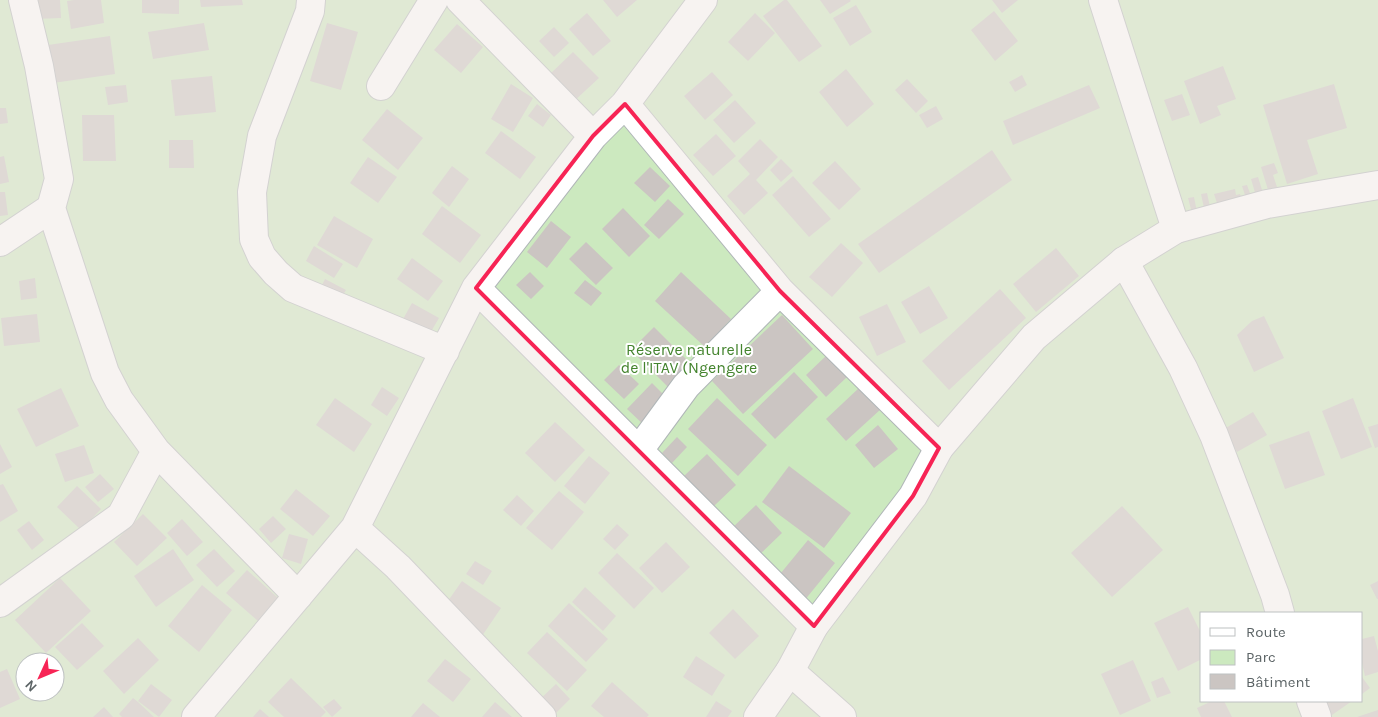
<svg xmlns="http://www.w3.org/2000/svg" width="1378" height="717" viewBox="0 0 1378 717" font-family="Karla,sans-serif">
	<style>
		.green { fill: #cce9bf; fill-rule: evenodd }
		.building { fill: #cbc5c2 }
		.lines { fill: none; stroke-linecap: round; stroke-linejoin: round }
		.minor-casing { stroke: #b0b6b8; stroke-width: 30 }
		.tertiary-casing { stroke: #b0b6b8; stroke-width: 30 }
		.minor { stroke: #fff; stroke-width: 28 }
		.tertiary { stroke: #fff; stroke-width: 28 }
		.marked { fill: none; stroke: #f72455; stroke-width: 4; stroke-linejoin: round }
		.labels { text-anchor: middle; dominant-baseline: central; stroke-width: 4; stroke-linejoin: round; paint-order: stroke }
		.park-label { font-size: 16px; fill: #44842e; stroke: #fff }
	</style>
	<rect width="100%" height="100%" fill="#f0eae5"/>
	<!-- green -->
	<path class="green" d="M0,0H1378V717H0ZM1202,613H1362V701H1202ZM25,662H55V692H25Z"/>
	<!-- building -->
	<path class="building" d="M35,0H60L61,18L36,19Z
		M74,0H101L104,23L71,29L67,1Z
		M142,0H179V14L142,13Z
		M200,0H242L243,5L201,7Z
		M603,0H637L617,17Z
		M784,0H787L822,46L799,62L763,16Z
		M820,0H850L851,1L830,14Z
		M992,0H1018L1002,13Z
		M856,5L872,32L850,46L833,18Z
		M994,11L1018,41L995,61L971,30Z
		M587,13L611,41L593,56L569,29Z
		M755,13L775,33L748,61L728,42Z
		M204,23L209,50L153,59L148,32Z
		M327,23L358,32L341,90L310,81Z
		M457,24L483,47L461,73L434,50Z
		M554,27L569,43L554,57L539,41Z
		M110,36L115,74L53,83L48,45Z
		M573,52L599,78L573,102L548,76Z
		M1223,66L1236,99L1217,106L1221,115L1200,124L1184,81Z
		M846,69L874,104L847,127L819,92Z
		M712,72L733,95L705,120L684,96Z
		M1022,75L1027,85L1015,92L1009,82Z
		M212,76L216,112L175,116L171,80Z
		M907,79L928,101L916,113L895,90Z
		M511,84L533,98L513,132L491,119Z
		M1334,84L1347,128L1307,140L1318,174L1287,184L1263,105Z
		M126,85L128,102L108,105L105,87Z
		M1089,85L1100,108L1013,145L1003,121Z
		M1182,94L1190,115L1172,121L1164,100Z
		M735,100L756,123L734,143L713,120Z
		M537,104L551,115L543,127L528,116Z
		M936,106L943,119L927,128L919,115Z
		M0,108H6L8,123L0,124Z
		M387,109L423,138L398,170L362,140Z
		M82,115H114L116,161H83Z
		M501,131L536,157L520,179L485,153Z
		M716,134L736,156L713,176L693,155Z
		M760,139L778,157L756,180L768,193L744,215L727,196L750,174L738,161Z
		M169,140H193L194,168H169Z
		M992,150L1012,180L879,273L858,244Z
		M4,156L9,182L0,184V157Z
		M368,157L397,177L378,203L350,183Z
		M781,159L793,171L781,182L770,170Z
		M835,161L861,189L839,210L812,183Z
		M1274,163L1278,173L1273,175L1278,190L1269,193L1261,167Z
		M452,166L469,179L449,207L432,193Z
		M650,167L670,186L655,202L634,183Z
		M793,176L831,219L809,237L772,195Z
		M1258,177L1263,193L1256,196L1251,179Z
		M1247,185L1251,196L1246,198L1242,186Z
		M1235,189L1236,195L1240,194L1242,199L1218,206L1214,194Z
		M0,192H5L8,215L0,216Z
		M1207,193L1210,207L1204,208L1201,194Z
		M1194,197L1197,212L1192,213L1188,198Z
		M668,199L684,214L659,239L644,225Z
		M442,206L481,235L460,263L422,234Z
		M623,208L650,236L629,257L602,229Z
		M334,216L373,239L357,268L317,245Z
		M551,221L571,237L547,268L527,252Z
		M586,242L613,268L596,285L569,259Z
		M841,243L863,263L832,297L809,277Z
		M314,246L343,264L334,278L306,261Z
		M1056,248L1079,276L1036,312L1013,284Z
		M412,258L443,281L428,301L397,279Z
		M530,272L544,286L531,299L516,285Z
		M681,272L731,319L705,347L655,301Z
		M35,278L37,298L21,300L19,281Z
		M325,279L346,290L337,305L317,295Z
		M585,280L602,293L591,306L574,293Z
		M929,286L948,318L920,334L901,302Z
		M1000,289L1026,318L949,390L922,361Z
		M412,303L439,318L429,335L402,321Z
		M887,304L906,342L877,356L859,317Z
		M37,314L40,342L4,346L1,318Z
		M782,315L813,349L743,414L712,381Z
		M1264,316L1284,358L1254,372L1237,335L1252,321Z
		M654,327L696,369L673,392L631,350Z
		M827,355L847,377L826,397L806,375Z
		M619,365L639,384L624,399L604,380Z
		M794,372L818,397L775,439L751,414Z
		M652,383L670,401L645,426L627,409Z
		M382,387L399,398L387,416L371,405Z
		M860,387L881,409L846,441L826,419Z
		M61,388L79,426L36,447L17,409Z
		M335,398L372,424L354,452L316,425Z
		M717,398L767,445L738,476L688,429Z
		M1353,398L1372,447L1341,459L1322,411Z
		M1253,412L1267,435L1237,452L1224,429Z
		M555,422L585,450L555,482L525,453Z
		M1378,424V447L1375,448L1368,427Z
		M878,425L898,449L874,468L855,445Z
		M1309,431L1325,475L1285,489L1269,445Z
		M677,437L687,447L672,463L662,453Z
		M0,444L12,467L0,474Z
		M84,445L94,473L65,482L55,454Z
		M707,454L736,485L714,506L684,476Z
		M589,456L610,473L585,504L564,486Z
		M789,466L851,513L824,548L762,502Z
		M100,474L114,489L98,502L85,487Z
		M3,484L18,511L0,522V485Z
		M77,486L101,509L81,530L57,507Z
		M296,489L330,516L313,536L280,509Z
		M559,491L584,512L552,550L526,528Z
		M517,495L534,511L521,526L503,510Z
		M756,505L782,533L757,557L731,529Z
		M1122,506L1163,550L1112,597L1071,553Z
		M143,514L167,538L137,566L114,542Z
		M273,516L286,529L271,543L259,529Z
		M182,519L203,542L187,556L167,533Z
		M29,521L44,540L32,550L17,530Z
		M617,524L629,535L615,550L603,539Z
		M289,534L308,539L301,564L282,558Z
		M808,540L835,563L804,601L776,579Z
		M666,542L690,567L662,593L639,568Z
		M173,549L194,580L156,607L134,576Z
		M214,549L235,571L217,587L196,565Z
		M617,553L654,588L634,609L598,573Z
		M475,561L492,571L483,585L466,574Z
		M247,570L278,598L258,621L226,593Z
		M60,578L91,611L46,653L15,620Z
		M462,581L501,608L482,636L443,608Z
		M1378,581V599H1377L1370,585Z
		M202,585L232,610L199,652L168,626Z
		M585,587L616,616L603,631L572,602Z
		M569,603L608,639L586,662L548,626Z
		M1188,607L1202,635V659L1178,671L1154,623Z
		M733,609L759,636L735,659L709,633Z
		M82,623L104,646L77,670L55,647Z
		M547,632L587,670L567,691L527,653Z
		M1374,636L1378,651V672L1365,676L1362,663V639Z
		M138,638L159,660L124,694L103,671Z
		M696,656L725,675L712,696L683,677Z
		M445,659L471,679L453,702L427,681Z
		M1133,660L1151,701L1120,715L1101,674Z
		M7,669L20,699L0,708V672Z
		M1163,677L1171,693L1157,698L1151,682Z
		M1362,677L1370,688L1362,694Z
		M291,678L326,712L321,717H284L268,702Z
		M612,682L649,715L647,717H604L591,706Z
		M151,684L172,700L159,717L138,701Z
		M556,684L570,699L552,717L535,704Z
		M133,698L138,702L154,717H122L119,714Z
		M334,699L342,708L332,717L323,707Z
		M716,701L732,711L728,717H706Z
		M1212,701H1224L1232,717H1201L1197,708Z
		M1321,701H1352L1332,715Z
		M495,702L512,717H482Z
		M423,703L440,717H411Z
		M104,707L113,717H93Z
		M260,709L269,717H253Z
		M1378,710V717H1357Z"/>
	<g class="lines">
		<defs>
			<path id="minor" d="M23,0L39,66L59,179L51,208L105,373L119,400L156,451L298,596
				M311,0L310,11L262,136L252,192L254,239L262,257L276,273L293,288L445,351
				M460,0L593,136
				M1103,0L1176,229
				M381,86L434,0
				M625,104L780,291L939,448
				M0,242L51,208
				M1124,261L1183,368L1214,435L1275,595L1280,613
				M476,288L814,626
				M639,450L686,386L780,291
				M355,528L398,567L542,717
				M0,603L121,516L156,451
				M790,671L842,717
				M1311,701L1317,717
				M196,717L355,528L476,288L593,136L625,104L703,0"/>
			<path id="tertiary" d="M758,717L790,671L814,626L913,496L939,448L1034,337L1124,261L1176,229L1267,204L1378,185"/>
		</defs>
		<!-- minor casing -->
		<use href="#minor" class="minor-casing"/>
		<!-- tertiary casing -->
		<use href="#tertiary" class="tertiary-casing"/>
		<!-- minor -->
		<use href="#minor" class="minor"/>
		<!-- tertiary -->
		<use href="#tertiary" class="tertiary"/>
	</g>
	<!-- marked area -->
	<path d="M0 0H1378V717H0ZM625,104L780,291L939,448L913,496L814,626L476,288L593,136Z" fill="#f0eae5" fill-opacity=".55" fill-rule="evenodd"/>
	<path class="marked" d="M625,104L780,291L939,448L913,496L814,626L476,288L593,136Z"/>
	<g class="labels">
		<!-- park labels -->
		<g class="park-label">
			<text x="689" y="349">Réserve naturelle<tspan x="689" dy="18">de l'ITAV (Ngengere</tspan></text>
		</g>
	</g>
	<!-- legend -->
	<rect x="1200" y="612" width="162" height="90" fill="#ffffff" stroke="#bec1c2"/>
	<rect x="1210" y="628" width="25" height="8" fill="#ffffff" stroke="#bec1c2"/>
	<text x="1246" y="637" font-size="15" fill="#5c6466">Route</text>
	<rect x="1210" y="650" width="25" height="15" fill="#cce9bf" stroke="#bec1c2"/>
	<text x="1246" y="662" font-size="15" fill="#5c6466">Parc</text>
	<rect x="1210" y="674" width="25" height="15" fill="#cbc5c2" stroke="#bec1c2"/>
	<text x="1246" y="687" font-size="15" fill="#5c6466">Bâtiment</text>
	<!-- north arrow -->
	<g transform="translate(40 677) rotate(226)"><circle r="24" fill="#ffffff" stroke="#bec1c2"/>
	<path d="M0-4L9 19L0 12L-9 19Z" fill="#f72455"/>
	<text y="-8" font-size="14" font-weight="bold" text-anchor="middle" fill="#5c6466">N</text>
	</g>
</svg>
